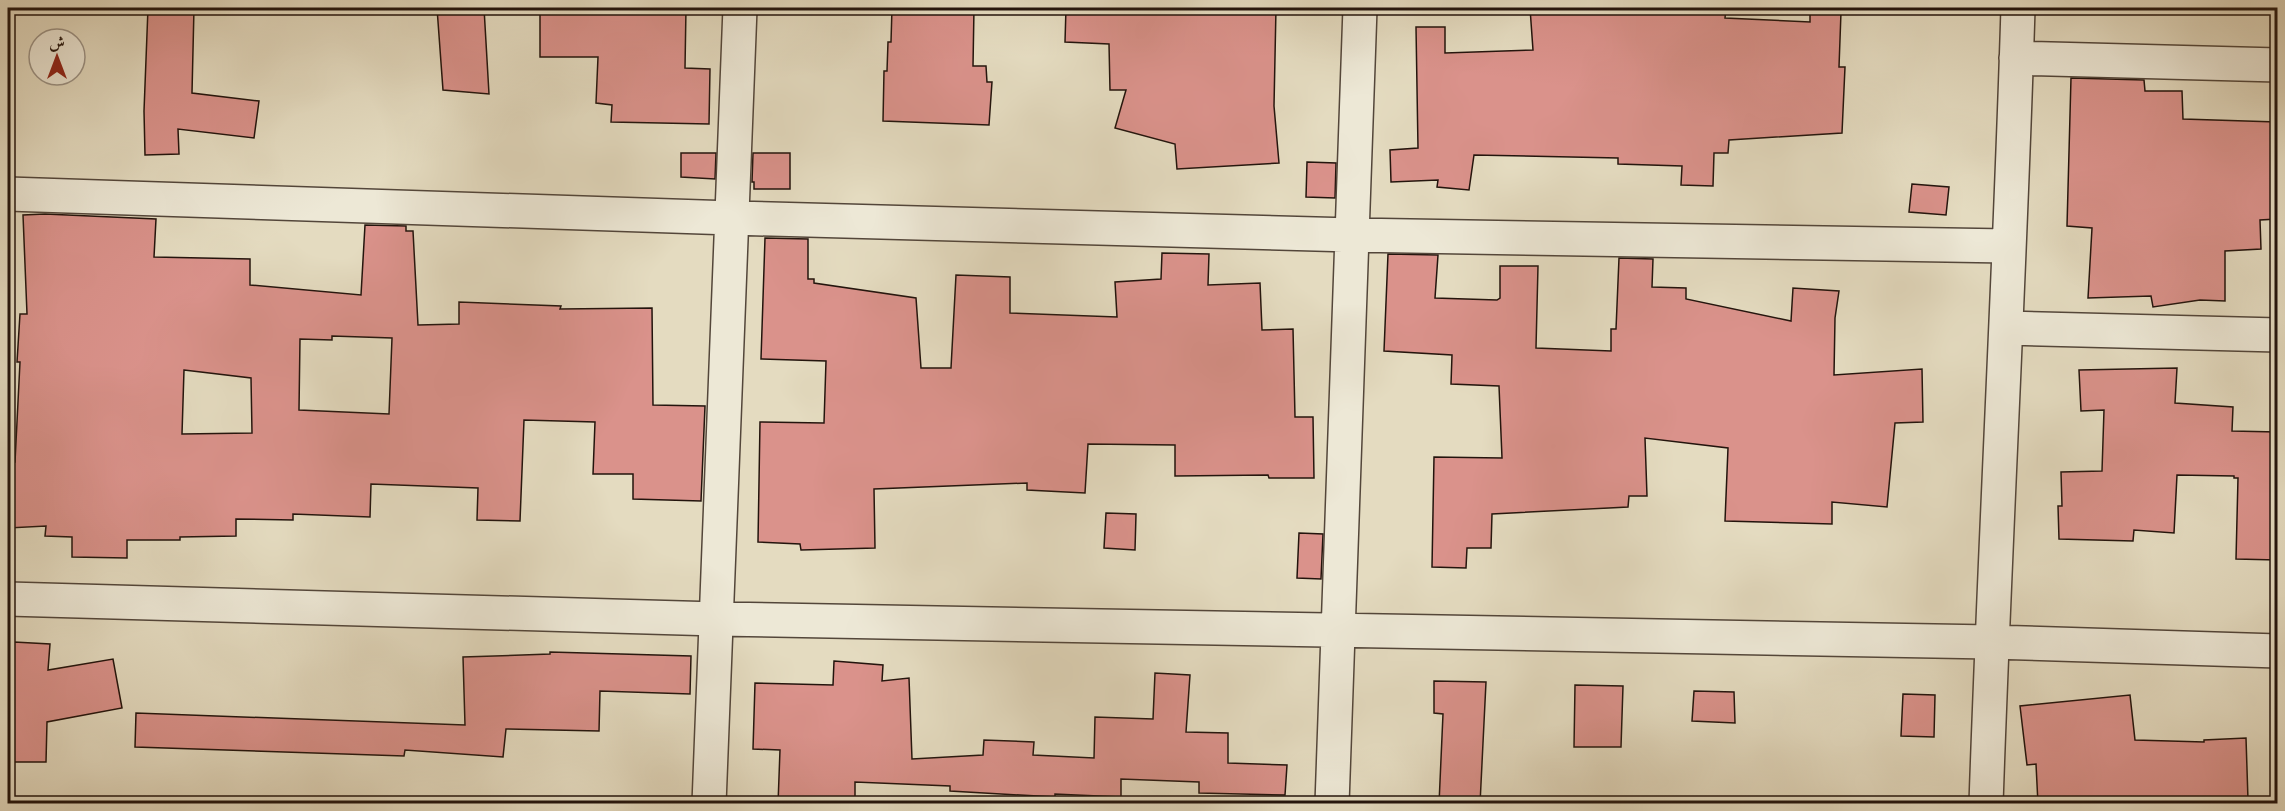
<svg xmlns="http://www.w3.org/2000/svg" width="2285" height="811" viewBox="0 0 2285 811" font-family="'Libre Caslon Text',Amiri,serif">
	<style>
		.building { fill: #da928b; stroke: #23140d; stroke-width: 1.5; fill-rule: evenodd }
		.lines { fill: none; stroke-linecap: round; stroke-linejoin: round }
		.street-casing { stroke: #53463a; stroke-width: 36 }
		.street { stroke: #ede8d6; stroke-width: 33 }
	</style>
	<rect width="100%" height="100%" fill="#e4dbc0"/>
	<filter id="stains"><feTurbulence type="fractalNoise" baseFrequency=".00333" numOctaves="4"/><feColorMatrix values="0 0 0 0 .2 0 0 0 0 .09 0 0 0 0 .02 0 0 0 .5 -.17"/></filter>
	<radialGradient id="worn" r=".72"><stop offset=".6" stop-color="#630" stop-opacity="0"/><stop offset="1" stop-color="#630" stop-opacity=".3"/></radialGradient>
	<!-- building -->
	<path class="building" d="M148,8H194L192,93L259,101L254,138L178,129L179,154L145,155L144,111Z
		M437,8H484L489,94L443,90Z
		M540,8H686L685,68L710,69L709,124L611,122L612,105L596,103L598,57H540Z
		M892,8H974L973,66H986L987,82H992L989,125L883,121L884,71H887L888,42H891Z
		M1066,8H1276L1274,106L1279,163L1177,169L1175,144L1115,128L1126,90H1110L1109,44L1065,42Z
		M1530,8H1726L1725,18L1810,22V11L1841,12L1839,67H1845L1842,133L1729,140L1728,153H1714L1713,186L1681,185L1682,166L1618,164V158L1474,155L1469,190L1437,187L1438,180L1391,182L1390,150L1418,148L1416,27H1445V53L1533,50Z
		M2071,78L2144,80L2145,91H2182L2183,119L2277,122V219L2260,220L2261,249L2225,251V301L2200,300L2153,307L2151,296L2088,298L2092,228L2067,226Z
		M681,153H716L715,179L681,177Z
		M753,153H790V189H754V182H752Z
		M1307,162L1336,163L1335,198L1306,197Z
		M1912,184L1949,187L1946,215L1909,212Z
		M45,214L156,219L154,257L250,259V285L361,295L365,225L406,226V231H413L418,325L459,324V302L561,306L560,309L652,308L653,405L705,406L701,501L633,499V474H593L595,422L524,420L520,521L477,520L478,488L371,484L370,517L293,514V520L236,519V536L180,537V540H127V558L72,557V537L45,536L46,526L8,528V463L15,462L20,362H17L20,314H27L23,215ZM332,336L392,338L389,414L299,410L300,339L332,340ZM184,370L251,378L252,433L182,434Z
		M765,238L808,239V279H814V283L916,298L921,368H951L956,275L1010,277V313L1117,317L1115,282L1161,279L1162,253L1209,254L1208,285L1260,283L1262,330L1293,329L1295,417H1313L1314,478H1269L1268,475L1175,476V445L1088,444L1085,493L1027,490V483L874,489L875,548L801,550L800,544L758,542L760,422L824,423L826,361L761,359Z
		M1388,254L1438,255L1435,298L1497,300L1500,298V266H1538L1536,348L1611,351V329H1616L1619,258L1653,259L1652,287L1686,288V299L1791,321L1793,288L1839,291L1835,318L1834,375L1922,369L1923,422L1895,423L1887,507L1832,502V524L1725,521L1728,448L1645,438L1647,496H1629L1628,507L1492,514L1491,548H1467L1466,568L1432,567L1434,457L1502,458L1499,386L1451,384L1452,355L1384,351Z
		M2177,368L2175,403L2233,407L2232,431L2277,432V560L2236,559L2238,478H2234V476L2177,475L2174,533L2134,530L2133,541L2059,539L2058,506H2062L2061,472L2102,471L2104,410L2081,411L2079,370Z
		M1106,513L1136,514L1135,550L1104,548Z
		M1299,533L1323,534L1321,579L1297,578Z
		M14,642L50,644L48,670L113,659L122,708L47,722L46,762H8Z
		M550,652L691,656L690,694L600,691L599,731L506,729L503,757L405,750L404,756L135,747L136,713L465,725L463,657L550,654Z
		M834,661L883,665L882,681L909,678L912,759L983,755L984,740L1034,742L1033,755L1094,758L1095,717L1153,719L1155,673L1190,675L1186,732L1228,733V763L1287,765L1285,795L1199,793V782L1121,779V797L1055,794V797L950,791V786L855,782V804H778L780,750L753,749L755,683L833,685Z
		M1434,681L1486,682L1480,804H1439L1443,714L1434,713Z
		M1575,685L1623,686L1621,747H1574Z
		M1694,691L1734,692L1735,723L1692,721Z
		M1903,694L1935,695L1934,737L1901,736Z
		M2130,695L2135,740L2204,742V740L2246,738L2248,800L2200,801V803L2147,801L2148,804H2038L2036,764L2027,765L2020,706Z"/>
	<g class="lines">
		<defs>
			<path id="street" d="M2016,58L2278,65
				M8,194L732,218L1352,235L2008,246
				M2007,328L2278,335
				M8,599L717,619L1991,642L2278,651
				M709,804L740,8
				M1332,804L1360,8
				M1986,804C1995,538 2010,273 2018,8"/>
		</defs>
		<!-- street casing -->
		<use href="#street" class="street-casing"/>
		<!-- street -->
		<use href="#street" class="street"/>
	</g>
	<!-- margin -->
	<rect width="2285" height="811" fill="none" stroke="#e4dbc0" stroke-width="30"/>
	<rect x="9" y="9" width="2267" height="793" fill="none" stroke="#23140d" stroke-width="3"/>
	<rect x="15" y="15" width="2255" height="781" fill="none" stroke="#23140d" stroke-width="1.5"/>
	<!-- north arrow -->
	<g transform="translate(57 57)"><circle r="28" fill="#ede8d6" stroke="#9c9386" stroke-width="1.5"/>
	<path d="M0-4.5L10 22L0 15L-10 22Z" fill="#8f2418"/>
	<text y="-9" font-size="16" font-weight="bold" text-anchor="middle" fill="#23140d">ش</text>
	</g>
	<rect width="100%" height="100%" filter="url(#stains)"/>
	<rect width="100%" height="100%" fill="url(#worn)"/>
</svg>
